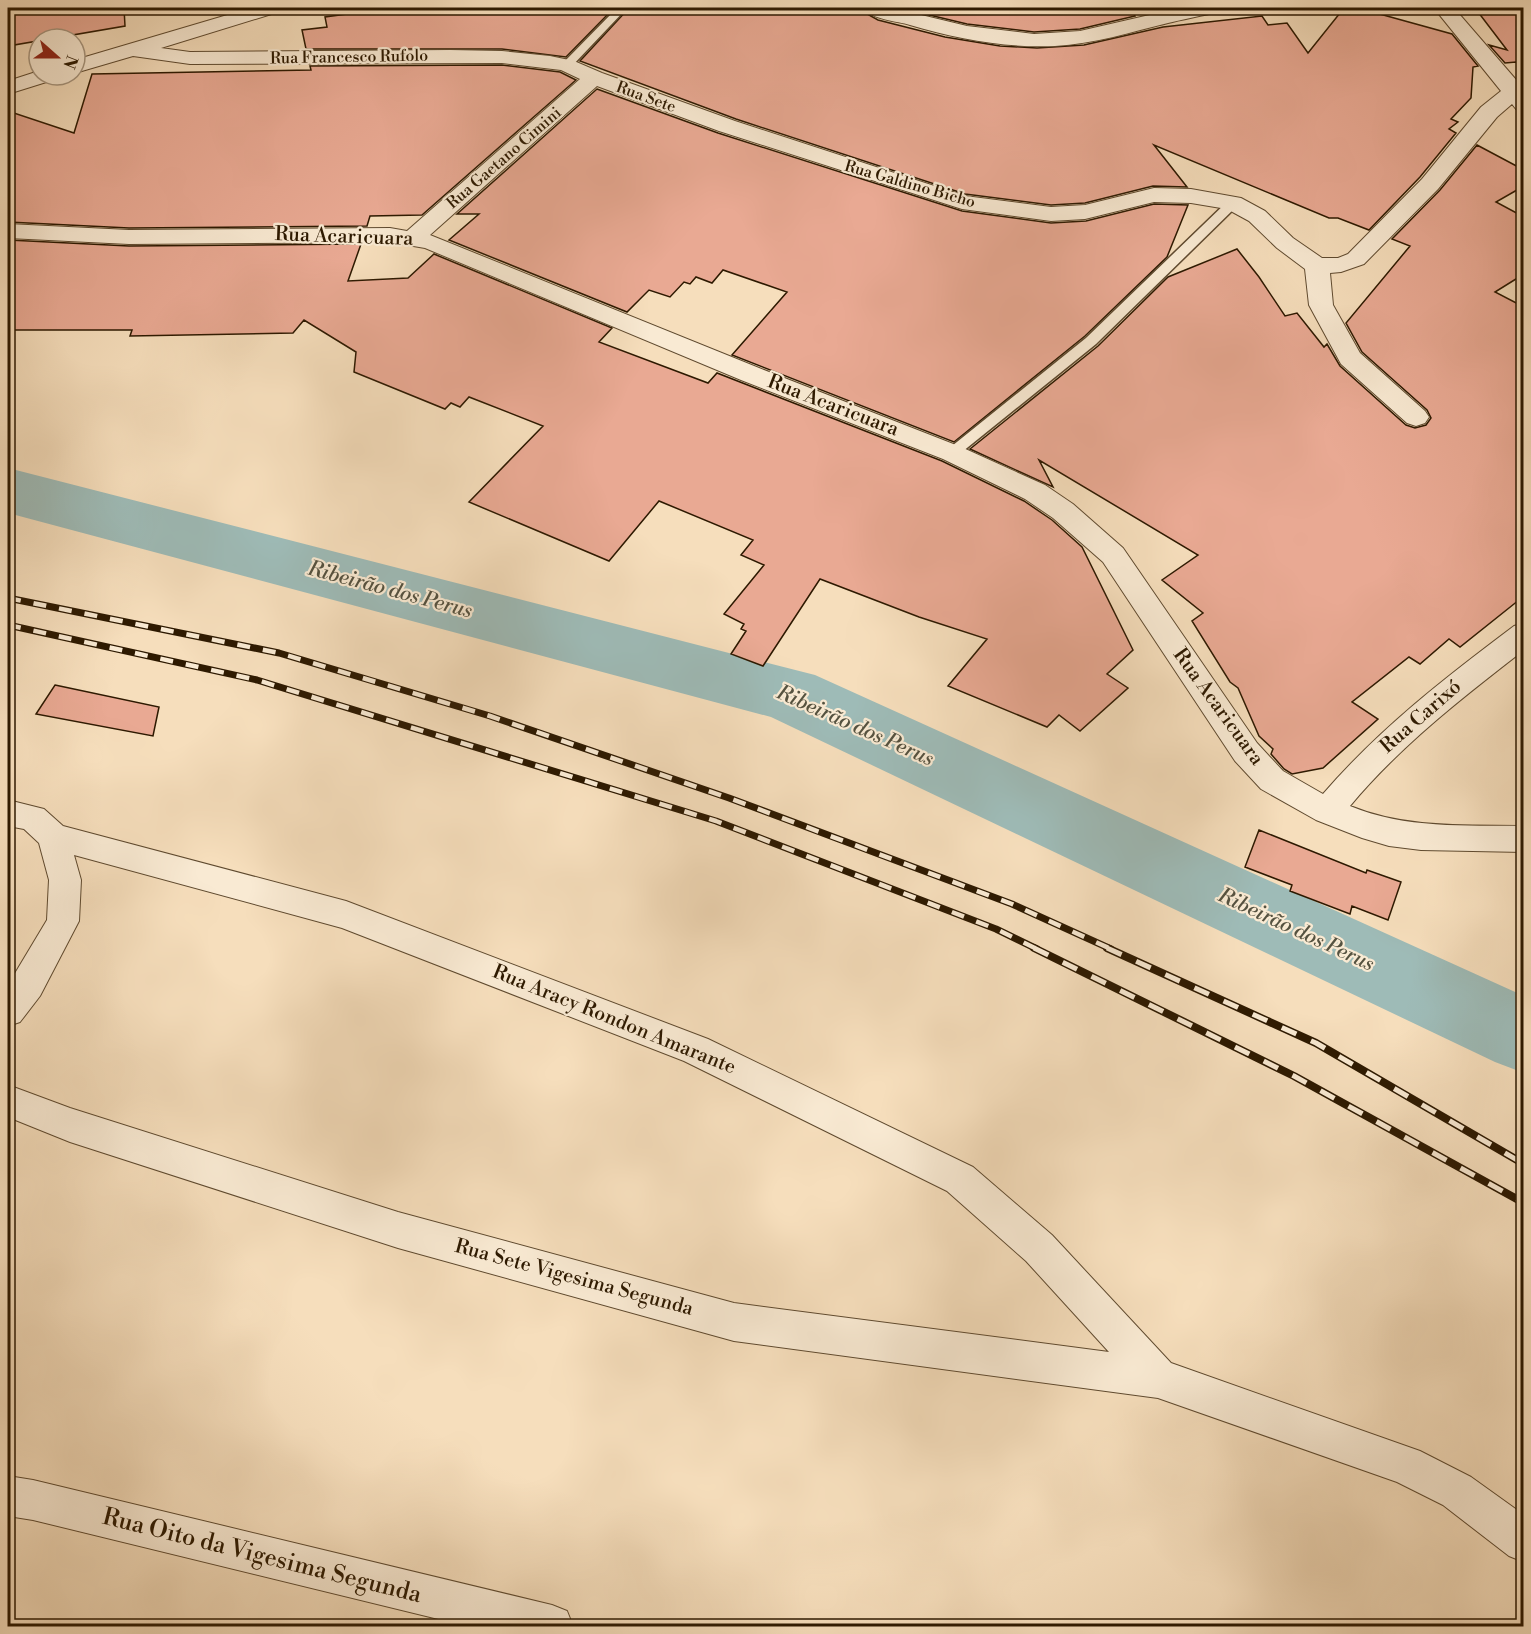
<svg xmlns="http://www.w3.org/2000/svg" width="1531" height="1634" viewBox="0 0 1531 1634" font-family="'Libre Bodoni',serif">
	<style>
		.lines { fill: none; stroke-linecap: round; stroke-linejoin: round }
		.river { fill: #9ebbb7; fill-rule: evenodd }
		.building { fill: #e9a993; stroke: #2d1900; stroke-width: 1.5 }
		.lane-casing { stroke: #5f4a2f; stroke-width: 3 }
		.street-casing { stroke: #5f4a2f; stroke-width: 2 }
		.lane { fill: #f9ead3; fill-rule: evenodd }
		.street { fill: #f9ead3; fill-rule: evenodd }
		.rail-far1-casing { stroke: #2d1900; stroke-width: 7 }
		.rail-casing { stroke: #2d1900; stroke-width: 8 }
		.rail-far1 { stroke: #f9ead3; stroke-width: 4.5; stroke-dasharray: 13; stroke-linecap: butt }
		.rail { stroke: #f9ead3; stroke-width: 5; stroke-dasharray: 16; stroke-linecap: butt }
		.labels { text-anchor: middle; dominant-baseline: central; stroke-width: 4.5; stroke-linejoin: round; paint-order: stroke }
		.far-street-label { font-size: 16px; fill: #2d1900; stroke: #f9ead3 }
		.street-label { font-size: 20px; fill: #2d1900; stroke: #f9ead3 }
		.water-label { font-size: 21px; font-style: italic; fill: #555240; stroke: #f9ead3 }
		.near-street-label { font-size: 24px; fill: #2d1900; stroke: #f9ead3 }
	</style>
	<rect width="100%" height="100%" fill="#f6debc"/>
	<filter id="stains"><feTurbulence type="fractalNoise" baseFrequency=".00333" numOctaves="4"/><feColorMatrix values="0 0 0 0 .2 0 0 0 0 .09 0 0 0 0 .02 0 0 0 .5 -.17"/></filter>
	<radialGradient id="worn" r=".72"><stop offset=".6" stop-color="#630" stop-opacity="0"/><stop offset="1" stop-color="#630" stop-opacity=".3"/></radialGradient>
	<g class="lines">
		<!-- river -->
		<path class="river" d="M8,468L815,675L1524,996V1073L1495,1062L771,717L8,513Z"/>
	</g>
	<!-- building -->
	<path class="building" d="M8,8H124L125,26L8,46Z
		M361,8H614L566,57L502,49H306L302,30L327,27L325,17L363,12Z
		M629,8H862L867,14L878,20L945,37L1000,46L1037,48L1084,45L1163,27L1262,16L1268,25L1287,23L1308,53L1344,8H1358L1452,34L1478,66L1473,67L1471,98L1451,119L1458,122L1449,129L1456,133L1420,177L1369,230L1338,218H1329L1154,145L1187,187L1153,186L1085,203L1051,205L965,194L736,119L580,61Z
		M900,8H1131L1135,16L1080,29L1034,32L967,24Z
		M1475,8H1524V72L1516,62L1505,63L1489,45L1507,50Z
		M502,65L560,72L576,80L422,215L370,216L367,226L129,228L8,222V111L74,133L92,74L311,70L310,66Z
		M597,89L718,133L962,211L1051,223L1086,221L1154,204L1188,205L1167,257L1085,336L954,442L732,355L787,292L723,270L712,283L696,277L690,284L684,282L670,297L649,290L627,312L449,240L479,214H457Z
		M1477,145L1524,170V186L1496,202L1524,217V274L1495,292L1524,307V596L1460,647L1449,639L1420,664L1409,657L1352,702L1378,719L1323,768L1292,774L1284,769L1271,754L1273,749L1259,736L1238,688L1230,682L1192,621L1203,613L1162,580L1198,555L1039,460L1053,487L970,449L1098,346L1168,277L1237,249L1259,277L1285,316L1297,313L1324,347L1327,344L1340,366L1406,425L1415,428L1426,425L1431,418L1427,410L1362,352L1346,323L1410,246L1392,239L1440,190Z
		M8,240L129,246L361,244L348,281L408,278L434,254L612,328L599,342L708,383L717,373L942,461L1024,501L1052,520L1082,547L1133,650L1107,674L1128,688L1080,731L1059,715L1047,727L948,686L987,639L919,617L820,579L763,666L731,654L746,631L741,629L744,624L724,614L764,565L741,555L753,540L659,501L609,561L469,502L543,426L469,397L460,407L451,403L445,409L354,372L356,352L304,320L293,333L130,336L132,330H8Z
		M55,685L159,707L153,736L36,714Z
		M1259,830L1366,873L1367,870L1401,882L1388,920L1352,906L1350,914L1290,891L1292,885L1245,867Z"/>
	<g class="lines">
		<defs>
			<path id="lane" d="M617,8H627L571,67H563V63Z
				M1233,199L1239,203L1237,206L1096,344L957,456H947L945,453L947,450L1086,338L1229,200Z"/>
			<path id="street" d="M251,8H281L278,12L161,48L190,52L450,50L502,51L550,56L574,61L602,73L735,121L965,196L1051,207L1085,205L1154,188L1191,189L1241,198L1265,211L1293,238L1322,258H1338L1348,254L1422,179L1481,107L1501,91L1434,8H1454L1524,89V110L1516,109L1512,104L1497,117L1438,189L1364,264L1341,272L1330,273L1333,305L1360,353L1425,411L1429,417L1425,423L1416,426L1407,423L1341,364L1309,305L1305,269L1277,248L1249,221L1227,209L1191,203L1154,202L1085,219L1051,221L962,209L719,131L597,86L430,235L759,368L961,447L1045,485L1073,504L1123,548L1257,743L1283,771L1323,794C1379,729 1446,677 1514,626L1524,623V650C1462,698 1400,746 1350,806C1406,829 1464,825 1524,826V852L1421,850L1389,846L1362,838L1316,820L1261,789L1235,761L1103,562L1053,518L1025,499L943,459L741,380L425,248L390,242L129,244L8,238V224L129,230L390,228L407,231L580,79L561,70L502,63L190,64L133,56L75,73V60Z
				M864,8H892L967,26L1034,34L1080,31L1180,8H1220L1217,12C1201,16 1184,19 1168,23C1131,32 1094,44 1055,46C1006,48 957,39 910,25C897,21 872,20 864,8Z
				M39,71V75H60L56,79L8,94V81Z
				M8,800L44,809L63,826L346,901L708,1039L973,1167L1052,1235L1171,1363L1420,1451L1471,1477L1524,1515V1562L1509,1556L1443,1505L1397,1482L1158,1398L734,1341L398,1248L70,1142L8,1117V1085L70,1108L398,1212L734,1303L1109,1352L1026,1261L947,1191L684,1061L342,928L74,855L81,880L79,921L40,996L20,1022L8,1026V985L47,920L49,880L39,843L24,829L8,826Z
				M8,1476L33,1480L552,1605L567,1611L573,1626H467L33,1520L8,1516Z"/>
		</defs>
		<!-- lane casing -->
		<use href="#lane" class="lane-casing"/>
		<!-- street casing -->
		<use href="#street" class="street-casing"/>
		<!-- lane -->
		<use href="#lane" class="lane"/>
		<!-- street -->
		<use href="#street" class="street"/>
		<defs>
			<path id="rail-far1" d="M8,598L279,653L490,716L729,798L1012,904L1111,949
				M8,625L257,680L716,821L996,929L1037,949"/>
			<path id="rail" d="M1034,948L1294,1076L1524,1203
				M1107,948L1316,1043L1524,1164"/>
		</defs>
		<!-- rail-far1 casing -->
		<use href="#rail-far1" class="rail-far1-casing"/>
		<!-- rail casing -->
		<use href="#rail" class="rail-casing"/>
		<!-- rail-far1 -->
		<use href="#rail-far1" class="rail-far1"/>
		<!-- rail -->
		<use href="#rail" class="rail"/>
	</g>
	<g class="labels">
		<!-- far-street labels -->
		<g class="far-street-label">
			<text transform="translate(349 57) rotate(-1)">Rua Francesco Rufolo</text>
			<text transform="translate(646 97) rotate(20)">Rua Sete</text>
			<text transform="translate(504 158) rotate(-41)">Rua Gaetano Cimini</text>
			<text transform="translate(910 184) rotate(16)">Rua Galdino Bicho</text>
		</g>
		<!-- street labels -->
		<g class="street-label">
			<text transform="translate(344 237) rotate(2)">Rua Acaricuara</text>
			<text transform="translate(833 406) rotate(21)">Rua Acaricuara</text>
			<text transform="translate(1218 707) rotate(54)">Rua Acaricuara</text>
			<text transform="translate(1421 717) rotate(-41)">Rua Carixó</text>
			<text transform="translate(614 1020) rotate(22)">Rua Aracy Rondon Amarante</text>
			<text transform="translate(574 1278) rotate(15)">Rua Sete Vigesima Segunda</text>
		</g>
		<!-- water labels -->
		<g class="water-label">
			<text transform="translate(390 590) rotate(15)">Ribeirão dos Perus</text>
			<text transform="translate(855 726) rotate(24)">Ribeirão dos Perus</text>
			<text transform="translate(1296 930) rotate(25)">Ribeirão dos Perus</text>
		</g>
		<!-- near-street labels -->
		<g class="near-street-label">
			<text transform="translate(262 1556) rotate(14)">Rua Oito da Vigesima Segunda</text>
		</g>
	</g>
	<!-- margin -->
	<rect width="1531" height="1634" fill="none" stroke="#f6debc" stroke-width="30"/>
	<rect x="9" y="9" width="1513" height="1616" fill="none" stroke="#2d1900" stroke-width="3"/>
	<rect x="15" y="15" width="1501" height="1604" fill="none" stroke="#2d1900" stroke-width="1.5"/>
	<!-- north arrow -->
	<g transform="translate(57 57) rotate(111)"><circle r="28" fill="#f9ead3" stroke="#a7967f" stroke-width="1.5"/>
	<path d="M0-4.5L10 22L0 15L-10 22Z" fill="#8f2418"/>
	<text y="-9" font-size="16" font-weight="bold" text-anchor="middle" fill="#2d1900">N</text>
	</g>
	<rect width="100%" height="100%" filter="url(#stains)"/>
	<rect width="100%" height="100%" fill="url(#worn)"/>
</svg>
